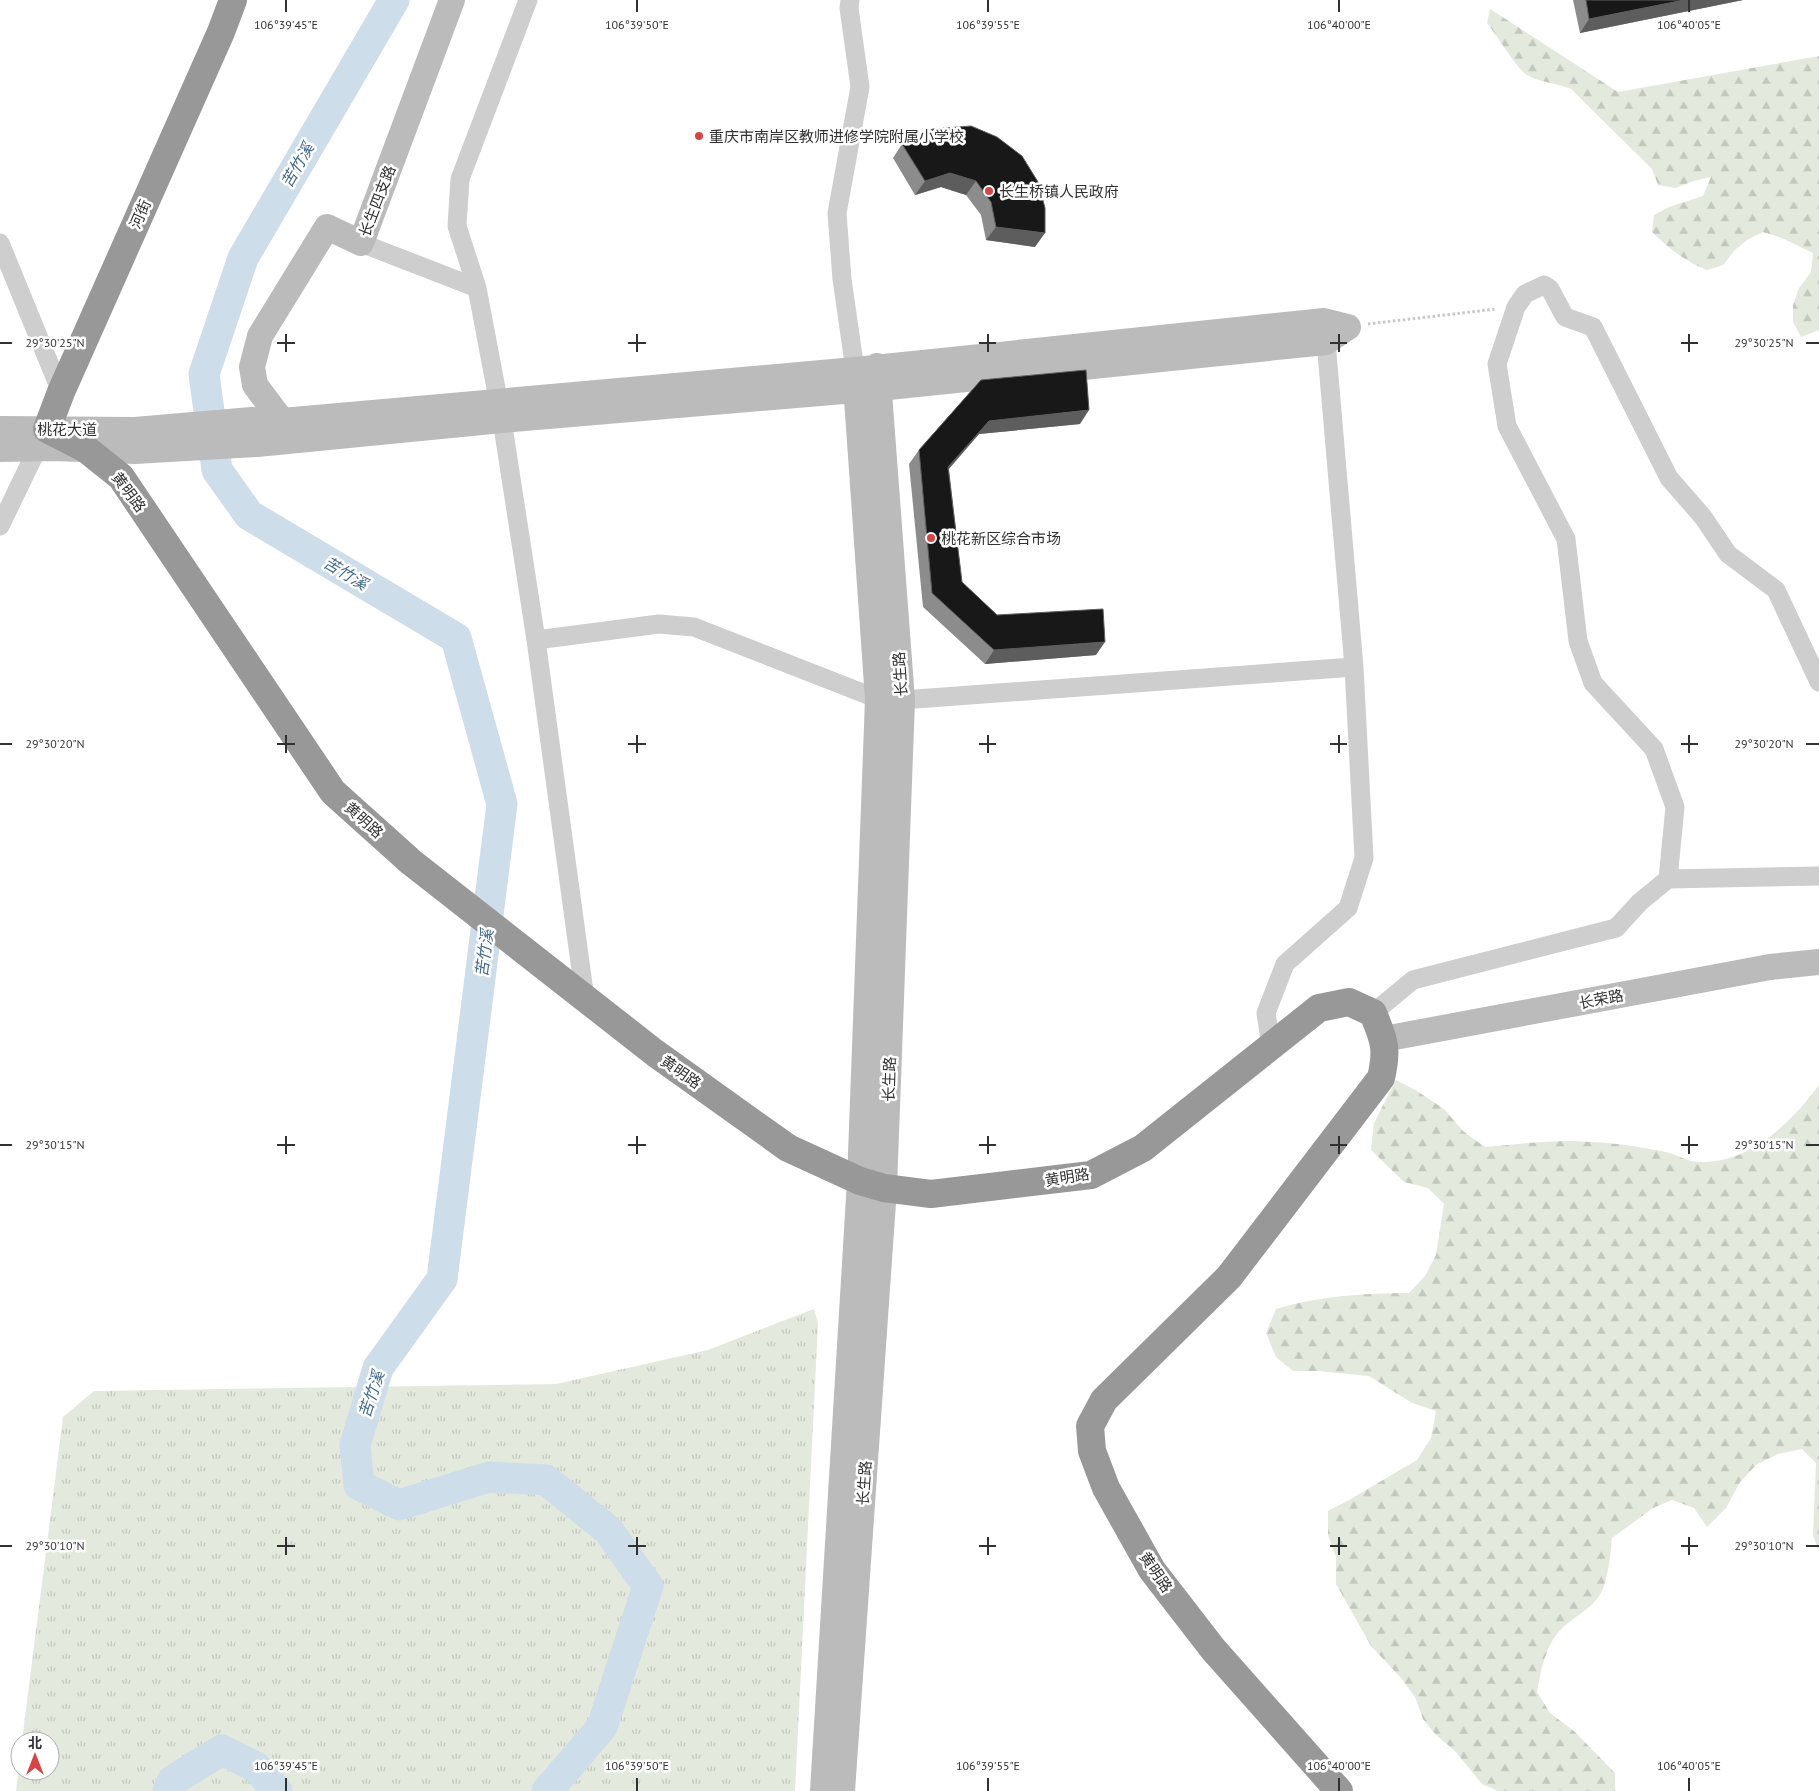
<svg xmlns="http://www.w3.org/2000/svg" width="1819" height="1791" viewBox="0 0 1819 1791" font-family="'PT Sans','Noto Sans SC',sans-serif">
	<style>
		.forest { fill: url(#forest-firs) }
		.park { fill: url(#park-tufts) }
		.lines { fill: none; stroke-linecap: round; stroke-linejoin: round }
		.river { stroke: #ceddea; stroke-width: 31 }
		.path { stroke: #c8c8c8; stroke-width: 3; stroke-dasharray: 2.5 2.5; stroke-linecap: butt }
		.street { stroke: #cecece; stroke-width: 19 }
		.secondary { stroke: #bbb; stroke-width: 26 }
		.highway { stroke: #989898; stroke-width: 28 }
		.wall { fill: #8c8c8c }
		.shaded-wall { fill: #5d5d5d }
		.building { fill: #181818; stroke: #5d5d5d }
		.ticks { fill: none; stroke: #313131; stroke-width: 2 }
		.poi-dot { fill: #d84343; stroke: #fff; stroke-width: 2 }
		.labels { text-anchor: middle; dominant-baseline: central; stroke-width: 5; stroke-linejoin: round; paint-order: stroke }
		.poi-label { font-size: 15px; fill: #313131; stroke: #fff; text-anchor: start }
		.street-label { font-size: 15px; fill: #313131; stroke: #fff }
		.water-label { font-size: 16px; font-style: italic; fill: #446b8e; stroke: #fff }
		.ticks-label { font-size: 12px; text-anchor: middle; fill: #313131; stroke: #fff; stroke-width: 5; stroke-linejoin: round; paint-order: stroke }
	</style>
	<defs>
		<pattern id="forest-firs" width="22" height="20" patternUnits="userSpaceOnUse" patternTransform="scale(1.25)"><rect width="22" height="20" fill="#e3e9dd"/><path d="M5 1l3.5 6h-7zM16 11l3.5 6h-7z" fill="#c3c8be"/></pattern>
		<pattern id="park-tufts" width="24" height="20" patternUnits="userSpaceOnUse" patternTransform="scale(1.25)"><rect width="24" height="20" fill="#e3e9dd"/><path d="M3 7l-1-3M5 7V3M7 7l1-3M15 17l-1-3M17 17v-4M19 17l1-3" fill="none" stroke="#c3c8be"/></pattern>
	</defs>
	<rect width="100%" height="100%" fill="#fff"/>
	<!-- forest -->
	<path class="forest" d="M1490,9L1618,92L1819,56V330L1801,337L1793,322V305L1799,288L1811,272L1813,253L1782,238L1763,232L1747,240L1734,251L1723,265L1707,270C1685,261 1669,249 1652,232L1654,215L1669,207L1703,196L1711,177L1694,181L1675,188L1658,185L1652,169L1571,89C1557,83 1541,83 1527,75C1517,69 1496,34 1487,23Z
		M1396,1080L1417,1091L1444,1109L1463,1131L1485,1147C1520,1144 1556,1139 1591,1142C1616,1143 1642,1147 1666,1152C1675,1154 1683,1159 1691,1161C1745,1169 1790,1124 1819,1085V1552L1813,1535L1816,1463L1802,1449L1778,1454L1756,1465L1740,1482L1726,1508L1707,1527L1694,1508L1672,1500L1653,1508L1612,1538C1610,1555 1609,1575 1602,1591C1595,1605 1580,1614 1568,1623C1546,1640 1542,1666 1537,1692L1550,1713L1575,1732L1615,1773V1791H1498L1482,1784L1455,1751L1436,1735L1423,1719L1415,1697L1401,1678L1371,1646L1336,1584V1557L1328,1535V1511L1349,1500L1417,1460L1431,1438L1436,1411L1412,1403L1369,1376L1317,1371H1293L1276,1357L1266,1333L1276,1309C1319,1296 1364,1293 1409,1293L1425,1276L1436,1255L1444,1204L1428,1188L1404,1182L1371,1150L1374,1123Z"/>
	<!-- park -->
	<path class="park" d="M814,1309L818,1323L795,1791H16L20,1759V1771H50V1741H22L63,1417L94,1391L556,1384L708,1350Z"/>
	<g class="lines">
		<!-- river -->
		<path class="river" d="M394,0L243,258L204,374L217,470L249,515L456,638L502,804L442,1279L378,1368L355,1445L359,1485L399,1505L489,1477L546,1480L608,1530L648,1586L602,1727L547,1791
			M168,1791L172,1781L222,1750L256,1767L277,1791"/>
		<!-- path -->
		<path class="path" d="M1368,324L1496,309"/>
		<!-- street -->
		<path class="street" d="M528,0L460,179L457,226L477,288L502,420L536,640L585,999
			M850,0L849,8L860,87L837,213L842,279L855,370
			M0,243L61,392
			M361,243L477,288
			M0,526L42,439
			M536,640L659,624L694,627L878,699L902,700L1354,667
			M1668,879L1675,807L1654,749L1593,683L1578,641L1566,539L1507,426L1497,364L1516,307L1525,294L1544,285L1550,289L1565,317L1593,327L1669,478L1703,517L1728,554L1776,590L1819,682
			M1373,1013L1413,980L1616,928L1640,902L1668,879L1819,876
			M1271,1046L1266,1013L1285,964L1348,908L1364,858L1354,667L1325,330"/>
		<!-- secondary -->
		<path class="secondary" d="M282,421L255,385L252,367L260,336L327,227L361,243L452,0
			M0,429L135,430L252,420L282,421L855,370L1324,321L1348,327
			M0,449L54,448L135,451L257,444L502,420L879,388L1326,342L1348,327
			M1384,1039L1770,967L1819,962
			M823,1791L860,1181L878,699L855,370
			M842,1791L884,1188L902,700L877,366"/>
		<!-- highway -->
		<path class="highway" d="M233,0L221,32L61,392L47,429L86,449L121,477L333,792L411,862L655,1053L788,1148L860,1181L884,1188L931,1194L1091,1175L1143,1148L1319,1008L1349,1002L1373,1013C1384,1040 1388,1048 1381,1078L1229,1277L1104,1400L1090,1426L1092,1451L1106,1488L1152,1570L1213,1649L1339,1791"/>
	</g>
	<!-- wall -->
	<path class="wall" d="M1573,0H1743L1580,33Z
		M933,129L1035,247L986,240L981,215L966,195L941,187L915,195L893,158L902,144Z
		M981,380L1080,424L979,434L949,469L962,582L997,615L1096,655L985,664L923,607L909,464L919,450Z"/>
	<!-- shaded-wall -->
	<path class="shaded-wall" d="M1684,0H1743L1580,33L1589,19Z
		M950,173L976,181L966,195L941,187L915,195L925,181Z
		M996,227L1045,233L1035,247L986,240Z
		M1089,410L1080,424L979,434L939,480L948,467L989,421Z
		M1105,642L1096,655L985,664L994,650Z"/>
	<!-- building -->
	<path class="building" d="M1586,0H1684L1589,19Z
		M971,126L997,137L1022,156L1038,182L1045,208V233L996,227L991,202L976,181L950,173L925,181L902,144L933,129Z
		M1086,370L1089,410L989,421L948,467L962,582L997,615L1103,609L1105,642L994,650L932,593L919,450L981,380Z"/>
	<!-- ticks -->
	<path class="ticks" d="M286,0V12M637,0V12M988,0V12M1339,0V12M1689,0V12M286,334V352M637,334V352M988,334V352M1339,334V352M1689,334V352M0,343H12M277,343H295M628,343H646M979,343H996M1330,343H1347M1681,343H1698M1806,343H1819M286,735V753M637,735V753M988,735V753M1339,735V753M1689,735V753M0,744H12M277,744H295M628,744H646M979,744H996M1330,744H1347M1681,744H1698M1806,744H1819M286,1136V1154M637,1136V1154M988,1136V1154M1339,1136V1154M1689,1136V1154M0,1145H12M277,1145H295M628,1145H646M979,1145H996M1330,1145H1347M1681,1145H1698M1806,1145H1819M286,1537V1555M637,1537V1555M988,1537V1555M1339,1537V1555M1689,1537V1555M0,1546H12M277,1546H295M628,1546H646M979,1546H996M1330,1546H1347M1681,1546H1698M1806,1546H1819M286,1778V1791M637,1778V1791M988,1778V1791M1339,1778V1791M1689,1778V1791"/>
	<!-- markers -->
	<g class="poi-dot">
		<circle cx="699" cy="136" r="5"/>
		<circle cx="989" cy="191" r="5"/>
		<circle cx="931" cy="538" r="5"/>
	</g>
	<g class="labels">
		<!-- poi labels -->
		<g class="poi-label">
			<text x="709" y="136">重庆市南岸区教师进修学院附属小学校</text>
			<text x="999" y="191">长生桥镇人民政府</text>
			<text x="941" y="538">桃花新区综合市场</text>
		</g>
		<!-- street labels -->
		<g class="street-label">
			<text transform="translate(377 201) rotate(-69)">长生四支路</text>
			<text transform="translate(140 214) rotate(-66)">河街</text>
			<text x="67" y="429">桃花大道</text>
			<text transform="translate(129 492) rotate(53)">黄明路</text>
			<text transform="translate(900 674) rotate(-94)">长生路</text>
			<text transform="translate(364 820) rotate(42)">黄明路</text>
			<text transform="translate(1601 999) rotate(-11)">长荣路</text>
			<text transform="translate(681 1072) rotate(35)">黄明路</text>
			<text transform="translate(889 1079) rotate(-88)">长生路</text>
			<text transform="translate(1067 1177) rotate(-9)">黄明路</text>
			<text transform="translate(864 1483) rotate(-86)">长生路</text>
			<text transform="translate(1156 1572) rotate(56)">黄明路</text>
		</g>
		<!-- water labels -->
		<g class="water-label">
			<text transform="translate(297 165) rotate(-60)">苦竹溪</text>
			<text transform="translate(346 573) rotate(31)">苦竹溪</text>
			<text transform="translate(484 953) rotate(-83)">苦竹溪</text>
			<text transform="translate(371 1394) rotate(-72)">苦竹溪</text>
		</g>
	</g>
	<g class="ticks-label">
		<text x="286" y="29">106°39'45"E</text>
		<text x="637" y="29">106°39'50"E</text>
		<text x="988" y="29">106°39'55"E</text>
		<text x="1339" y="29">106°40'00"E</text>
		<text x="1689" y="29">106°40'05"E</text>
		<text x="55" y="347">29°30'25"N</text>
		<text x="1764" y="347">29°30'25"N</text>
		<text x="55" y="748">29°30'20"N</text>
		<text x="1764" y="748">29°30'20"N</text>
		<text x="55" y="1149">29°30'15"N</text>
		<text x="1764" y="1149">29°30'15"N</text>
		<text x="55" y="1550">29°30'10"N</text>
		<text x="1764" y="1550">29°30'10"N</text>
		<text x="286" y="1770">106°39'45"E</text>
		<text x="637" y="1770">106°39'50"E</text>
		<text x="988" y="1770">106°39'55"E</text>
		<text x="1339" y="1770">106°40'00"E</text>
		<text x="1689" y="1770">106°40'05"E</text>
	</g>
	<!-- north arrow -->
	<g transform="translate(35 1756)"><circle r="24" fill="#ffffff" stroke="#adadad"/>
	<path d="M0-4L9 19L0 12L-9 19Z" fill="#d84343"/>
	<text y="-8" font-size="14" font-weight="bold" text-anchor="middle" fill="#313131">北</text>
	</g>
</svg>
